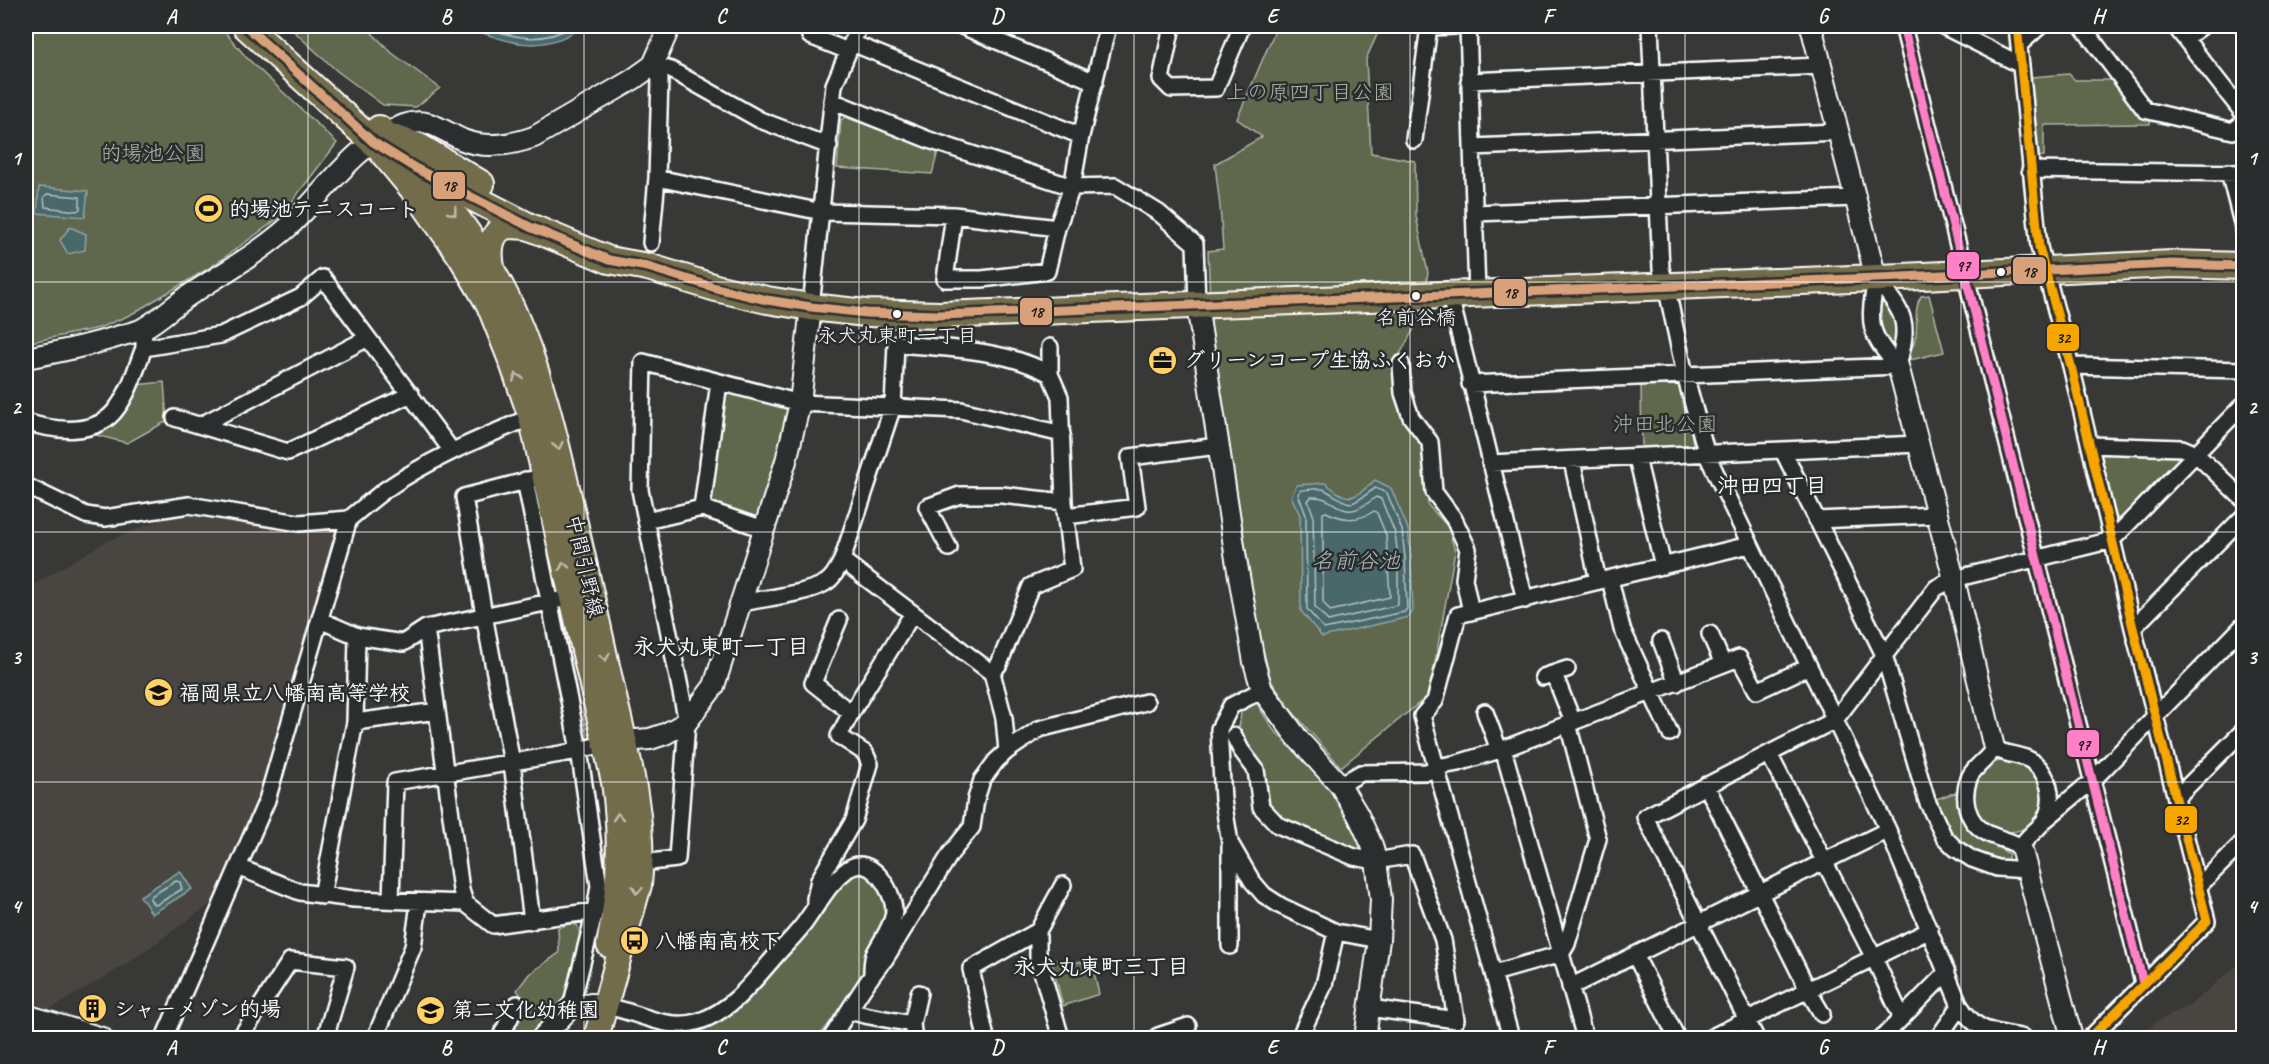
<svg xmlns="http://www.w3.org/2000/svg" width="2269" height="1064" viewBox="0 0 2269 1064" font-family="Caveat,'Klee One',sans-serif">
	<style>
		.built { fill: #48453f }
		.green { fill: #5f684e; stroke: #afb4a6; stroke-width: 1.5 }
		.water { fill: #48676b; stroke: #91a4a6; stroke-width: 1.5 }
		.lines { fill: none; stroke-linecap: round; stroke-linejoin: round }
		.shore { stroke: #b6c2c4; stroke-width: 1.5 }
		.minor-casing { stroke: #fff; stroke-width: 20 }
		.tertiary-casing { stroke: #fff; stroke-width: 24 }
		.primary-casing { stroke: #fff; stroke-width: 28 }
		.trunk-casing { stroke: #fff; stroke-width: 30 }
		.minor { stroke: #2a2d2e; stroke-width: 15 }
		.tertiary { stroke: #2a2d2e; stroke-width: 20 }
		.primary { stroke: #726c4b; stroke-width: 24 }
		.trunk { stroke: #726c4b; stroke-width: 26 }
		.bus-1-casing { stroke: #2a2d2e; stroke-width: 14 }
		.bus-2-casing { stroke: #2a2d2e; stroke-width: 14 }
		.bus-3-casing { stroke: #2a2d2e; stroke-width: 14 }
		.bus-1 { stroke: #d9a179; stroke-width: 9 }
		.bus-2 { stroke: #ff80c5; stroke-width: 9 }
		.bus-3 { stroke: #f7a600; stroke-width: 9 }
		.oneway { stroke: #c0bdae }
		.grid { fill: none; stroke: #fff; stroke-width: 1.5; stroke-opacity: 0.55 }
		.bus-dot { fill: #fff; stroke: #2a2d2e; stroke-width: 2 }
		.labels { text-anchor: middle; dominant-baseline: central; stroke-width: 5; stroke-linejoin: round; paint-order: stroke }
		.bus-label { font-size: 20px; fill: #fff; stroke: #2a2d2e }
		.park-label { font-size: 21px; fill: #afb4a6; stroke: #2a2d2e }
		.poi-label { font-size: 21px; font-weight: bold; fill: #fff; stroke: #2a2d2e; text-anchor: start }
		.street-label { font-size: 21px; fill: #fff; stroke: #2a2d2e }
		.neighbourhood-label { font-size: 22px; font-weight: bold; fill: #fff; stroke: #2a2d2e }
		.water-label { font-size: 22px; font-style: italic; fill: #adbbbc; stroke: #2a2d2e }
		.line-badge { stroke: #2a2d2e; stroke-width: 2 }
		.pale-badge-label { font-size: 16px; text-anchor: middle; font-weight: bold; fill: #111 }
		.neatline { fill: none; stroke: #fff; stroke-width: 2 }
		.grid-label { font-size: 20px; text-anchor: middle; font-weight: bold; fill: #fff }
	</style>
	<rect width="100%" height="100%" fill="#383836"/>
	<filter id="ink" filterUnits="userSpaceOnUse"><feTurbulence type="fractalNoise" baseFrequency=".0167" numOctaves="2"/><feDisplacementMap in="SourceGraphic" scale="12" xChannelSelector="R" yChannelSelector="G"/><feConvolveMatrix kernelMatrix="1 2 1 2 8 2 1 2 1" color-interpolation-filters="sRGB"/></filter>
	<g filter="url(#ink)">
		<!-- built -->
		<path class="built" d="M183,511L335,527V536L261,797L216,900L125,965L49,1010L26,999V589L105,542Z
			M2243,960V1038H2151L2150,1029L2154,1023L2191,1004Z"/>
		<!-- green -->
		<path class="green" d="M26,26H220L246,57L337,143L280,217L214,265L130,315L99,328L26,343Z
			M288,26H365L392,53L440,88L416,107L383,105L337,71Z
			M1277,26H1381L1366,59L1371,153L1415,161L1416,216L1428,273L1420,318L1400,354L1398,393L1423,443L1428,505L1448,527L1455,551L1429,695L1341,767L1292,711L1271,681L1259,633L1211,327L1208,251L1223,249L1220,207L1215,164L1262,137L1237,119Z
			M2069,74L2075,80H2114L2140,115L2150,118V124L2044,125V156L2037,157L2031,77Z
			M845,117L938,151L932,174L837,168L841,120Z
			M1929,295L1944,352L1910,360L1909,353C1924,330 1910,315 1921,296Z
			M1880,303H1889L1897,316L1896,349L1890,350L1882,342L1876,320L1879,315Z
			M164,382L167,421L127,443L92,434L121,417L135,385Z
			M1678,383L1682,386L1693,443L1687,449L1642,452L1641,385Z
			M730,391L786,404L789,412L760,516L755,518L712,503L708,498L725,395Z
			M2106,451L2178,452L2180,460L2122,520L2114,516L2099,456Z
			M1254,699L1273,729L1333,791L1347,811L1360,847L1356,852L1284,821L1269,807L1263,788L1262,770L1241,738L1239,729L1242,704Z
			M1972 796a36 36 0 1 1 72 0a36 36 0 1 1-72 0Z
			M1957,792C1958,837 1977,834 2009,854L2007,861C1967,854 1948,838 1933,800Z
			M866,874L883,895L887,910L883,923L866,955L862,976L834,1019L817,1038H726L693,1030L726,1018L741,1006L811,925L840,885L852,876Z
			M569,924L577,925C586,940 572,991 562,1006C555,1018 543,1028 534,1038H506L526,1003L517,990L529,974L559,953L558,928Z
			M1051,960L1092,963L1099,994L1063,1006Z"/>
		<!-- water -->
		<path class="water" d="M465,26H583C542,56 508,43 465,26Z
			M39,187L88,191L85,217L37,213Z
			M70,227L86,234L85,250L68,254L60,240Z
			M1375,480L1391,488L1408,529L1411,557L1413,610L1409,617L1322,637L1301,611L1300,515L1291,496L1297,485L1326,483C1349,505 1355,498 1375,480Z
			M180,871L192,889L152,914L140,896Z"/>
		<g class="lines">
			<!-- shore -->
			<path class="shore" d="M481,26C514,38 541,45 573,26
				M47,194L80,197V209L77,211L45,207L44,197Z
				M1375,488L1387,493L1402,530L1405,558L1407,609L1404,612L1324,629L1307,609L1306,515L1298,494L1301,490C1308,490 1320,487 1325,490C1354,506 1347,509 1375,488Z
				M1311,497C1341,495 1338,528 1376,497L1381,499L1395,533L1398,558V605L1328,621L1315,607L1313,514L1308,501Z
				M1374,511L1377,513L1386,535L1390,597L1330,611L1323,602V513L1326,512C1343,520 1358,522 1374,511Z
				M176,881L180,882L182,889L156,905L153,904L150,899L151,896Z"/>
			<defs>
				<path id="minor" d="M814,26L810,36L848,51
					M962,26L1095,82
					M1172,26L1161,79L1171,89L1216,88L1242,26
					M1425,26L1430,27L1455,26
					M1468,26L1477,293
					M1650,26L1661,269L1666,285L1685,375L1707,455L1888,830L1960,1006C1979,1035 1994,1031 2024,1038
					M1903,26L2143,983
					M1943,26L2021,65
					M2017,26L2039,247L2071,366L2133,628L2207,921L2090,1038
					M2082,26L2145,110L2233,131L2244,122
					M2175,26L2244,114
					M2186,38L2202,26
					M852,43L1081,136
					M2020,44L2040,26
					M653,65L671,70L760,120L829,146
					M1469,81L1821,66
					M832,101L929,140L1072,187L1115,186L1159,213L1195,244L1197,305
					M1414,140L1429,26
					M1472,147L1838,132
					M2030,170L2244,173
					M2229,172L2244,231
					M657,178L822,212L954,215L1057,228L1072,187L1081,136L1108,26
					M1475,213L1855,198
					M954,215L945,279H982L1047,271L1057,228
					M651,243L657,178L660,79L653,65
					M1876,278C1905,316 1910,319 1898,366
					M1876,278C1869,321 1866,333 1898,366
					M1450,296L1525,600
					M811,307L834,85L859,26
					M144,348L221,335L301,297L323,278L452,451
					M1401,364L1403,393L1411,417L1430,442L1434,492L1454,519L1468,549L1464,579L1471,612
					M2071,366L2244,370
					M1470,384L1898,366
					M175,418L288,452L411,394
					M26,422C54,431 97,437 117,408C130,391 136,368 144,348V339
					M201,425L368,338
					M2090,445L2182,448L2196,454L2244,500
					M1783,451L1884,655L1927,801L1944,837L1955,848L1972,859L1997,868L2028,870
					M1637,458L1663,566
					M1572,461L1598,581
					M1490,463L1919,444
					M525,480L579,750L599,886L595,911L571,1007
					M26,486L86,515L105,518L189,505L299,523L349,519
					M702,508L719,382
					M1066,516L1137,507L1130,457L1218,446
					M1816,520L1937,515
					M646,521L702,508L764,529
					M949,548L927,507L960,495H1002L1064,502
					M842,560L992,673
					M1610,579L1622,629L1670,733
					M742,603C764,598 807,594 825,583C834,578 838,568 842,560L893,406L896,344C945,348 1006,349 1050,374
					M320,620L357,636L403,643L426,628L559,600
					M839,620L813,683L851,713
					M426,628L461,890L465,903
					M2133,628L2244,516
					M1710,634L1723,664
					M1661,641L1677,683
					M1554,674L1573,722
					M1543,677L1567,669
					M1262,690L1231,706L1219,729L1223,800L1230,843L1252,881L1264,895L1281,906L1336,932L1379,940
					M1485,712L1499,750
					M355,722L437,711
					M1234,736L1241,750L1256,770L1261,807L1278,825L1354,857L1376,861L1412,855L1443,940L1456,1020L1369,1008
					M1994,748C2005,755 2019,754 2030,760C2049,772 2056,799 2045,819C2039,830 2027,835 2021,847C2010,840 1998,839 1987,833C1966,822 1961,797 1970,776C1976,765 1988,759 1994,748Z
					M1503,749L1585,1038
					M1007,751L1039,729L1146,702
					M1769,754L1874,958L1902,1018
					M1340,785L1361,773L1427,772L1437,767L1458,763L1503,749L1739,658L1757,691L1808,667
					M1706,785L1808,990L1822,1014
					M2176,798L2244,730
					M2045,820L2092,781L2244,625
					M1230,846V946
					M641,863L677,859L687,722L640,490L643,362L800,403L961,410L1062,434
					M238,867L300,892L354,899L465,903L493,925L595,911
					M2199,886L2244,841
					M322,896L355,722L357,636
					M815,899L819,880L854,820L870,764L865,753L839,736L851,713L913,613
					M391,900L395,782L572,752L611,742
					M532,921L512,763L484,615L464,497L533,479
					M1635,955L1677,1038
					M1494,973L1561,954L1567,944L1598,839L1568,724
					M1570,987L1888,830
					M598,1005C633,1008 665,1033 700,1021C734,1009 755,979 778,953C788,942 800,931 808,918C821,900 829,883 848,869C871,853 893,890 894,910C894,925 880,942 874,955C872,961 872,967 872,973
					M850,1011L864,1015L912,1024
					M164,1038L267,800L349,519C361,509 373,499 385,490C432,457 486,436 538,414
					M240,1038L290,961L346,967L325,1038
					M375,1038L413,947L419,903
					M500,1038L517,1004
					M831,1038C849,1012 864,983 885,959L951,853L972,827L976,799L982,780L996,761L1007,751L1004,718L992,673L999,664L1031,586L1072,569L1064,502L1060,397L1050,374V347
					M914,1038L912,1024L919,993
					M986,1038L971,969L1038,931
					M1061,1038L1038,958V931L1063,885
					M1158,1038V1036L1188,1026
					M1299,1038L1324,985L1336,932
					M1511,1038L1422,716L1435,701L1458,615L1749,545
					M1710,1038L1930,930
					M1756,1038L1645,817L1835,720L1936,588L1954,579L2112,540L2244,404
					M1882,1038L1947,972
					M1938,1038L1960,1006"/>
				<path id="tertiary" d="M1811,26L1876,278
					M1197,305L1236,559L1254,662L1262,690L1299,740L1340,785L1358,815L1372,845L1376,861L1381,899L1379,940L1365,1038
					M26,358C59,352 91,345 123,335C130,333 138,332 144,328C160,319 173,306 188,296C221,274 256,255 286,229C325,194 352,145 404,125C428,116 442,131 463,140C486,149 511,145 534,137L632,80L653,65L670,26
					M1898,366L1954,579L1994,748
					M623,741L650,739L665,734L687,722L714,686L786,461L800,403L811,307
					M2021,847L2072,1038
					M26,1015L102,1038
					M542,1038L571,1007L592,1004"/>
				<path id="primary" d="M378,148L417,195L460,256L489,305L512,363L531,417L614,782C622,837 620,890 609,945
					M419,172C455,211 491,261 513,310C539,369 554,430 568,492C581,549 594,605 606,661C621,734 647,810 639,885L596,1038
					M493,272C489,256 488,229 509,226C516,226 523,227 530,227"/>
				<path id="trunk" d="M246,26L373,142L415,168L530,227L609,260L648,267L716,288L767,300L811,307L866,313L940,315L1902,277L2172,264L2244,266
					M379,129L385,135L419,147L481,184"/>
			</defs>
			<!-- minor casing -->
			<use href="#minor" class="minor-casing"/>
			<!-- tertiary casing -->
			<use href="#tertiary" class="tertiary-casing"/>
			<!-- primary casing -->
			<use href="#primary" class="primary-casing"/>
			<!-- trunk casing -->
			<use href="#trunk" class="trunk-casing"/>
			<!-- minor -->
			<use href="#minor" class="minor"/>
			<!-- tertiary -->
			<use href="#tertiary" class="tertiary"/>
			<!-- primary -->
			<use href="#primary" class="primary"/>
			<!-- trunk -->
			<use href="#trunk" class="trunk"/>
			<defs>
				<path id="bus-1" d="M246,26L373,142L415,168L530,227L609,260L648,267L716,288L767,300L811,307L866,313L940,315L1902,277L2172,264L2244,266"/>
				<path id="bus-2" d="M1903,26L2143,983"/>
				<path id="bus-3" d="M2017,26L2039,247L2071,366L2133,628L2207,921L2090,1038"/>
			</defs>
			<!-- bus-1 casing -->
			<use href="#bus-1" class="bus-1-casing"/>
			<!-- bus-2 casing -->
			<use href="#bus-2" class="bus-2-casing"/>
			<!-- bus-3 casing -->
			<use href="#bus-3" class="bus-3-casing"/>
			<!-- bus-1 -->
			<use href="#bus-1" class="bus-1"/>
			<!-- bus-2 -->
			<use href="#bus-2" class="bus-2"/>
			<!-- bus-3 -->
			<use href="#bus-3" class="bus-3"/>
		</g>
		<!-- one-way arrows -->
		<defs><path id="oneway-chevron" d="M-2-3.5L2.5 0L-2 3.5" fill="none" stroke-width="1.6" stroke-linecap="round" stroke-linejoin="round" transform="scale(1.5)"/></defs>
		<g class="oneway">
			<use href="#oneway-chevron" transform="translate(453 212) rotate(52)"/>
			<use href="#oneway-chevron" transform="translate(517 377) rotate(-109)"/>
			<use href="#oneway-chevron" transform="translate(558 446) rotate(77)"/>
			<use href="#oneway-chevron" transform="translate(564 566) rotate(-102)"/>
			<use href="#oneway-chevron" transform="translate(605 657) rotate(78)"/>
			<use href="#oneway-chevron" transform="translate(618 817) rotate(-94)"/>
			<use href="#oneway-chevron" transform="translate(637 890) rotate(100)"/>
		</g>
	</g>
	<!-- grid -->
	<path class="grid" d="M308,26V1038M584,26V1038M859,26V1038M1134,26V1038M1410,26V1038M1685,26V1038M1961,26V1038M26,282H2244M26,532H2244M26,782H2244"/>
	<!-- icons -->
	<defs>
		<symbol id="stadium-disc" viewBox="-11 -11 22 22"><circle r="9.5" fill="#ffd166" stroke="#2a2d2e"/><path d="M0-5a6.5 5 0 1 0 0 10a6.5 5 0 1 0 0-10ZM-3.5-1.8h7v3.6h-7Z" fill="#111"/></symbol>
		<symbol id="office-disc" viewBox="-11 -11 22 22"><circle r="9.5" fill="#ffd166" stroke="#2a2d2e"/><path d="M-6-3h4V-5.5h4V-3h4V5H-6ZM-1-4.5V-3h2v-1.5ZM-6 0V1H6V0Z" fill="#111"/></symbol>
		<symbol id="school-disc" viewBox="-11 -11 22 22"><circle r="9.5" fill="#ffd166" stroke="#2a2d2e"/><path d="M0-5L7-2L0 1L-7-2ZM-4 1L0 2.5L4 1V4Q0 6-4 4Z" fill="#111"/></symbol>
		<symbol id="bus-disc" viewBox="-11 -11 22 22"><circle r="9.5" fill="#ffd166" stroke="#2a2d2e"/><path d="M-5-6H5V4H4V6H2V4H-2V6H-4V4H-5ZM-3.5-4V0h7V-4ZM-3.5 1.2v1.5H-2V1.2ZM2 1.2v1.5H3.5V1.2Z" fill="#111"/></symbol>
		<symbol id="building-disc" viewBox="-11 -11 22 22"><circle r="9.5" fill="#ffd166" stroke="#2a2d2e"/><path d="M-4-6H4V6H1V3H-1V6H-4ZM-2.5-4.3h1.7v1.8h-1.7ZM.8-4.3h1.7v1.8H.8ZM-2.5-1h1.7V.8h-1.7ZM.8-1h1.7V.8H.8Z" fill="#111"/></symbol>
	</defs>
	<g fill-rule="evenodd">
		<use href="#stadium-disc" x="192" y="192" width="33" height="33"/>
		<use href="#office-disc" x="1146" y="344" width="33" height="33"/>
		<use href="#school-disc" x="142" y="676" width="33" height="33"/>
		<use href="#bus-disc" x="618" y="924" width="33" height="33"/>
		<use href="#building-disc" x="76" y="992" width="33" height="33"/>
		<use href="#school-disc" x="414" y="994" width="33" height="33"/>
	</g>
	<!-- markers -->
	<g class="bus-dot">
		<circle cx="2001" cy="272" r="5"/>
		<circle cx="1416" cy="296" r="5"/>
		<circle cx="897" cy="314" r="5"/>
	</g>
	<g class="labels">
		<!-- bus labels -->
		<g class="bus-label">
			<text x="1416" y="317">名前谷橋</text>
			<text x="897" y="335">永犬丸東町一丁目</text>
		</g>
		<!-- park labels -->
		<g class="park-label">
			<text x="1310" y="92">上の原四丁目公園</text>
			<text x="153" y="153">的場池公園</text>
			<text x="1665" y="424">沖田北公園</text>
		</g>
		<!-- poi labels -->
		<g class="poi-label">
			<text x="229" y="209">的場池テニスコート</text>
			<text x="1184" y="360">グリーンコープ生協ふくおか</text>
			<text x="179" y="693">福岡県立八幡南高等学校</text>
			<text x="655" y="941">八幡南高校下</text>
			<text x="114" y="1009">シャーメゾン的場</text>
			<text x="452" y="1010">第二文化幼稚園</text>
		</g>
		<!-- street labels -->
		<g class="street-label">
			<text transform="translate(585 566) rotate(77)">中間引野線</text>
		</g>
		<!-- neighbourhood labels -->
		<g class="neighbourhood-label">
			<text x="1772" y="486">沖田四丁目</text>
			<text x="721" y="647">永犬丸東町一丁目</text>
			<text x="1101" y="967">永犬丸東町三丁目</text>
		</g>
		<!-- water labels -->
		<g class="water-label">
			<text x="1356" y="561">名前谷池</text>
		</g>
	</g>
	<g class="line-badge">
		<rect x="432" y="171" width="34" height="29" rx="6" fill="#d9a179"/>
		<rect x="1946" y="251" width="34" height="29" rx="6" fill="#ff80c5"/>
		<rect x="2012" y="256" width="35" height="29" rx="6" fill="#d9a179"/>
		<rect x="1493" y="278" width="34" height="29" rx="6" fill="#d9a179"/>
		<rect x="1019" y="297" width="34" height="29" rx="6" fill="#d9a179"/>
		<rect x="2046" y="323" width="34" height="29" rx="6" fill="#f7a600"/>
		<rect x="2066" y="729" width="34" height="29" rx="6" fill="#ff80c5"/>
		<rect x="2164" y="805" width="34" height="29" rx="6" fill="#f7a600"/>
	</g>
	<g class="pale-badge-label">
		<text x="449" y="191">18</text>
		<text x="1963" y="271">97</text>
		<text x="2029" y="277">18</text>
		<text x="1510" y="298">18</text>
		<text x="1036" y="317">18</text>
		<text x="2063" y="343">32</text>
		<text x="2083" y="750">97</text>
		<text x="2181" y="825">32</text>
	</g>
	<!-- margin -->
	<rect width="2269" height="1064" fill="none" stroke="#2a2d2e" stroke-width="66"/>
	<rect x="33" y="33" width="2203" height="998" class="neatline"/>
	<g class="grid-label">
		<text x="171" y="23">A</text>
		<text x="446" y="23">B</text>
		<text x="721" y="23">C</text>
		<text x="997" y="23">D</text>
		<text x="1272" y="23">E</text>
		<text x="1548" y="23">F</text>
		<text x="1823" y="23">G</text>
		<text x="2098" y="23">H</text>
		<text x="16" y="165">1</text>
		<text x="2252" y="165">1</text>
		<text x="16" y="414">2</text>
		<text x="2252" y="414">2</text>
		<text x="16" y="664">3</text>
		<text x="2252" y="664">3</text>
		<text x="16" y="913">4</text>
		<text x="2252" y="913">4</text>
		<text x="171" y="1054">A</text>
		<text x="446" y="1054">B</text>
		<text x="721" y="1054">C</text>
		<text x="997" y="1054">D</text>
		<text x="1272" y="1054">E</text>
		<text x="1548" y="1054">F</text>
		<text x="1823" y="1054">G</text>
		<text x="2098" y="1054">H</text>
	</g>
</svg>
